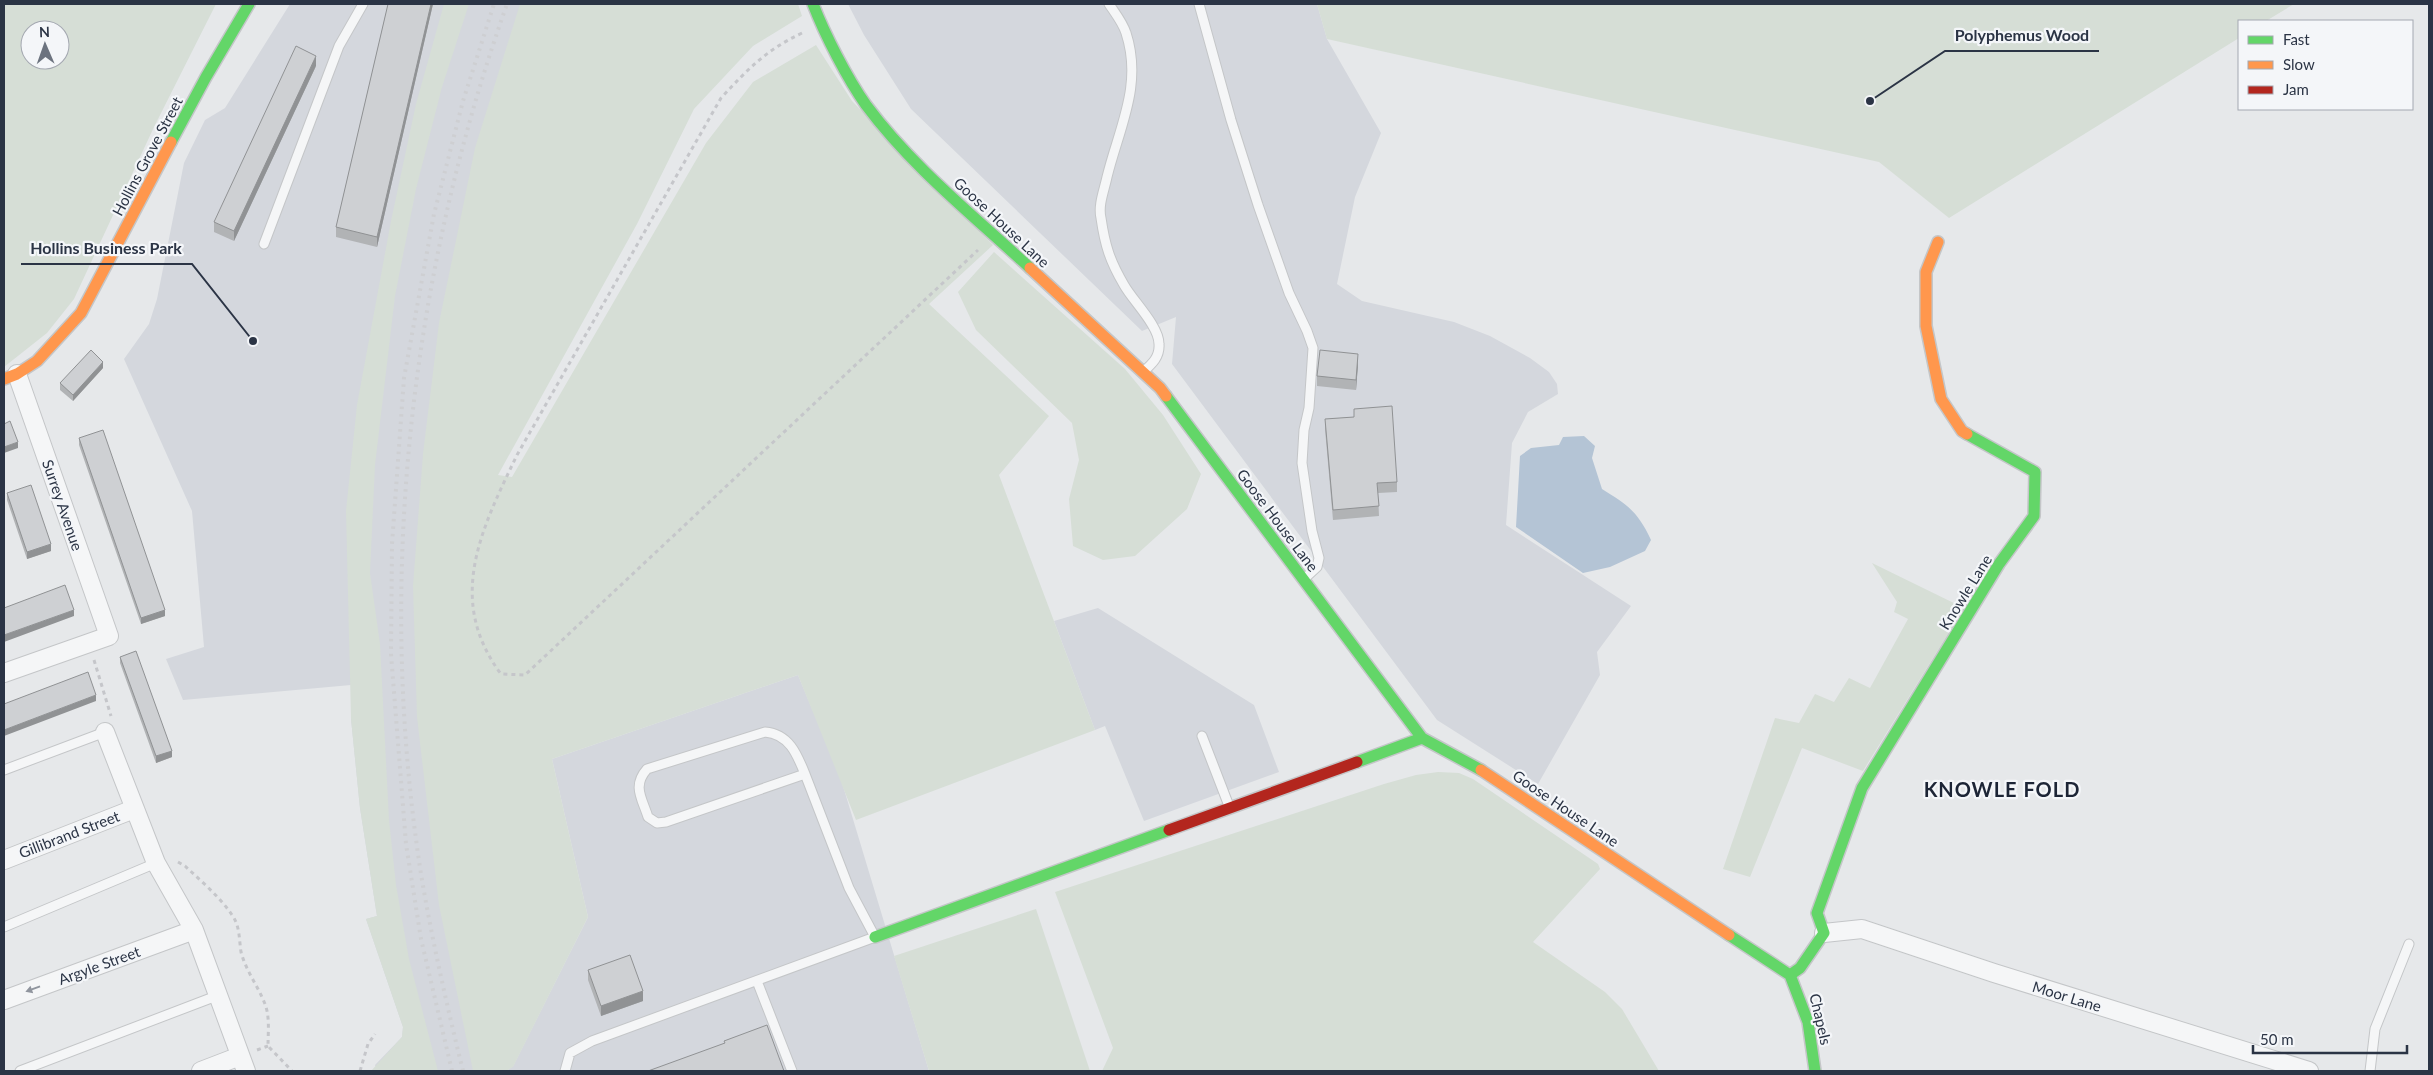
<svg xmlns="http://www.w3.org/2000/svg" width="2433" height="1075" viewBox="0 0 2433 1075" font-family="Lato,sans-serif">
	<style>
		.built { fill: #d4d7dd }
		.green { fill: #d6ded6; fill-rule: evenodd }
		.water { fill: #b4c4d5 }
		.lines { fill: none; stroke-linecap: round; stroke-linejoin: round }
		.lane-casing { stroke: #c4c6c8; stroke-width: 11 }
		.street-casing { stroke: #c4c6c8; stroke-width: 20 }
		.fast-casing { stroke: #c4c6c8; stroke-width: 14 }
		.slow-casing { stroke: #c4c6c8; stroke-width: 14 }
		.jam-casing { stroke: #c4c6c8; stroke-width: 14 }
		.path { stroke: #c5c6ca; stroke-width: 3; stroke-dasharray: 4 4; stroke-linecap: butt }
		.lane { stroke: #f5f6f7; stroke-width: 9 }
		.street { stroke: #f5f6f7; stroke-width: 18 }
		.fast { stroke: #63d668; stroke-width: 11 }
		.slow { stroke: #ff974d; stroke-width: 11 }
		.jam { stroke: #b3261e; stroke-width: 11 }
		.rail { stroke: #cecfd2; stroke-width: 4; stroke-dasharray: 2.5 5; stroke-linecap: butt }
		.wall { fill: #b1b3b5 }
		.shaded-wall { fill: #909294 }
		.building { fill: #ced0d3; stroke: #909294 }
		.oneway { fill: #90959e }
		.labels { text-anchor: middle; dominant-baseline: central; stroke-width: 4.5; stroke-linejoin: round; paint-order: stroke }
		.street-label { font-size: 15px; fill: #2b3445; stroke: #f4f6f9 }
		.district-label { font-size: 20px; font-weight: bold; letter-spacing: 1px; fill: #1d2536; stroke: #f4f6f9 }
		.leader { fill: none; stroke: #2b3445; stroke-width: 2 }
		.callout-dot { fill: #2b3445; stroke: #f4f6f9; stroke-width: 2 }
		.callout-label { font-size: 16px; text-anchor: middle; font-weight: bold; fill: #2b3445; stroke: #f4f6f9; stroke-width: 4.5; stroke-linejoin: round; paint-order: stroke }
	</style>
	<rect width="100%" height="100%" fill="#e6e8ea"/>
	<!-- built -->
	<path class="built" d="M290,4H539L469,301L505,1071H377L375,1065L402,1037L403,1027L366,919L377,916L360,808L351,719V685L183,700L166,659L204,647L192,511L124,359L149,324L157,299L184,163L205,120L225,108Z
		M848,4H1317L1327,39L1381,133L1355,197L1337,284L1362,301L1454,322L1490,336L1530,358L1549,372L1557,384L1558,394L1528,412L1512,443L1506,525L1631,606L1597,652L1600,675L1538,784L1437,720L1172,364L1176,317L1142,331L911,109L864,35Z
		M1098,608L1254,705L1279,772L1144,821L1105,726L1095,730L1054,621Z
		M798,675L840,776L929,1071H506L513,1066L588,917L552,759Z"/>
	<!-- green -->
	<path class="green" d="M4,4H216L154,127L74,299L47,333L4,367ZM30,30H60V60H30Z
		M444,4H469L442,87L416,189L395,296L375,465L370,573L380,644L389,820L396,885L409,959L438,1071H371L402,1037L403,1027L366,919L377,916L360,808L351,719L346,511L357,405L391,221L416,104Z
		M520,4H798L802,16L753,46L694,109L637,224L498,475L512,477L706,143L753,82L816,45L852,101L993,245L929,304L1049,416L999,475L1095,730L856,820L798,675L552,759L588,917L513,1067L506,1071H473L439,905L417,717L413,586L423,454L439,323L475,148Z
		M1317,4H2294L2266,21H2239V38L1949,218L1879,162L1327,39Z
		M994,252L1125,369L1163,415L1201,474L1187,509L1135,556L1103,560L1073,546L1069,499L1079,460L1072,423L976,330L958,292Z
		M1872,563L1964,608L1863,771L1802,748L1750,877L1723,869L1775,718L1799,723L1815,694L1834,702L1849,678L1870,688L1908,619L1894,612L1897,602Z
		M1438,772L1459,773L1473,779L1598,864L1600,869L1533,942L1605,992L1622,1009L1659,1071H1102L1113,1048L1055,892L1384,784L1416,775Z
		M1036,909L1090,1071H929L894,956Z"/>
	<!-- water -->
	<path class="water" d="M1584,436L1595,446L1592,458L1602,489C1628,505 1638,512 1651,540L1645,551L1610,567L1583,573L1516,527L1520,456L1531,448L1559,445L1563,437Z"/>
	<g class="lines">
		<defs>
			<path id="lane" d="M1109,4C1115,13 1123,23 1126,33C1143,85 1119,128 1107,177C1104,191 1098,205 1101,218C1105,246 1110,261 1124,285C1133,301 1159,326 1159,344C1160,357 1152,364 1143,372
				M1199,4L1231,120L1258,205L1289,293L1307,331L1313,348L1309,408L1304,430L1302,463L1312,531L1319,558L1317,567L1304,579
				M264,244L339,46L363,4
				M1202,736L1229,806
				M4,770L105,732
				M4,927L156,863
				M757,981L792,1071
				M20,1071L219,995
				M565,1071L570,1053L592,1041L875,937L849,888L805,774C797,754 789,734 765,732L647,769C632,786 642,798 648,817L657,823L666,822L805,774
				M2370,1071L2375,1029L2409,944"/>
			<path id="street" d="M4,673L109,636L17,374
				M105,732L156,863L194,930L246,1071
				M4,860L134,809
				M1824,933L1862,929L1994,973L2309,1071
				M4,1000L194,930
				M201,1071L240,1056"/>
			<path id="fast" d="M813,4C825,35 847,78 866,105C912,167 974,216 1030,268
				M171,142L206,77L249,4
				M1166,396L1422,738L1481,770
				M1357,762L1422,738
				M1729,935L1790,975L1808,1022L1815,1071
				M875,937L1169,830
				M1790,975L1800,968L1824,933L1817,913L1862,788L1999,564L2034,516L2035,472L1967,434"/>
			<path id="slow" d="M1938,242L1926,272V326L1941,399L1962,431L1967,434
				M1030,268L1160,388L1166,396
				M4,379L17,374L37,361L81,313L171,142
				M1481,770L1729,935"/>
			<path id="jam" d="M1169,830L1357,762"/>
		</defs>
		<!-- lane casing -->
		<use href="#lane" class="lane-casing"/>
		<!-- street casing -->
		<use href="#street" class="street-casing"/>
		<!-- fast casing -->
		<use href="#fast" class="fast-casing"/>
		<!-- slow casing -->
		<use href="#slow" class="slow-casing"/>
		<!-- jam casing -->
		<use href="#jam" class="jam-casing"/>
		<!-- path -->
		<path class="path" d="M802,33C766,50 748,69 721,98L517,455C482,528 445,599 501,674L525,675L978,250
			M94,660L111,716
			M178,862L185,866C201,881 220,897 232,915C240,926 239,939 241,952C246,971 258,986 265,1004C270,1017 268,1033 268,1046L292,1071
			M257,1050L268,1046
			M360,1071L368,1044L375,1034"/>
		<!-- lane -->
		<use href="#lane" class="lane"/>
		<!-- street -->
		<use href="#street" class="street"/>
		<!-- fast -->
		<use href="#fast" class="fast"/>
		<!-- slow -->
		<use href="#slow" class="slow"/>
		<!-- jam -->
		<use href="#jam" class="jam"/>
		<!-- rail -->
		<path class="rail" d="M452,1071L421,939L406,844L391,654L392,544L404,378L434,214L463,101L494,4
			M463,1071C447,1006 432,940 421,874C376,584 409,280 507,4"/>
	</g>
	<!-- wall -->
	<path class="wall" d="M388,4H433L377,247L336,237V227Z
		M316,66L234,241L214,232V222Z
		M1358,364L1356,390L1317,386V376Z
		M103,368L73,401L60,390V383Z
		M1354,409L1397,482V492L1378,493L1379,516L1333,520L1325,429V419L1354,417Z
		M79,438L165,616L141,624L79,445Z
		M7,493L51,551L27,559L7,500Z
		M120,657L172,757L156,763L120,663Z
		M588,970L643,1001L601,1016L588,980Z"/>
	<!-- shaded-wall -->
	<path class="shaded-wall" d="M431,4H433L377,247V237Z
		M316,56V66L234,241V231Z
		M1358,354V364L1356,390V380Z
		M103,362V368L73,401V395Z
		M18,442V448L4,453V447Z
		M51,544V551L27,559V552Z
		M74,610V616L4,642V635Z
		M165,610V616L141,624V618Z
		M96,695V701L4,736V730Z
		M172,751V757L156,763V756Z
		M643,991V1001L601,1016V1006Z"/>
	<!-- building -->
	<path class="building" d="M388,4H431L377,237L336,227Z
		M296,46L316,56L234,231L214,222Z
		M91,350L103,362L73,395L60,383Z
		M1320,350L1358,354L1356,380L1317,376Z
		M1392,406L1397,482L1377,483L1379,506L1333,510L1325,419L1354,417V409Z
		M10,421L18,442L4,447V424Z
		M103,430L165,610L141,618L79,438Z
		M31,485L51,544L27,552L7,493Z
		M65,585L74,610L4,635V608Z
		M136,651L172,751L156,756L120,657Z
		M88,672L96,695L4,730V704Z
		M630,955L643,991L601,1006L588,970Z
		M767,1025L784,1071H648L725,1043L724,1041Z"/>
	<!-- one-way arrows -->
	<defs><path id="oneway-solid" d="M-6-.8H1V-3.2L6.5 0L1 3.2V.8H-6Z" transform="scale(1.25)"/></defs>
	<use class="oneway" href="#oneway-solid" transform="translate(33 989) rotate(160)"/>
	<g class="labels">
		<!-- street labels -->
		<g class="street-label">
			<text transform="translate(147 156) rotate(-62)">Hollins Grove Street</text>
			<text transform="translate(1002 222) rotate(43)">Goose House Lane</text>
			<text transform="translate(63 505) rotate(71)">Surrey Avenue</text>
			<text transform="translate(1278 520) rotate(53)">Goose House Lane</text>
			<text transform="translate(1965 592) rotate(-58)">Knowle Lane</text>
			<text transform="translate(1566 808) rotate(34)">Goose House Lane</text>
			<text transform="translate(69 834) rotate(-21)">Gillibrand Street</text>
			<text transform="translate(99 965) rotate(-20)">Argyle Street</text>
			<text transform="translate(2067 996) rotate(17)">Moor Lane</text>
			<text transform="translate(1821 1019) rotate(77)">Chapels</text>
		</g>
		<!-- district labels -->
		<g class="district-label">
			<text x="2002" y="789">KNOWLE FOLD</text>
		</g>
	</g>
	<!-- callouts -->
	<path class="leader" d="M1870 101L1945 51H2099M253 341L192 264H21"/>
	<g class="callout-dot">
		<circle cx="1870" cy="101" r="5"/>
		<circle cx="253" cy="341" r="5"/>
	</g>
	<g class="callout-label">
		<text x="2022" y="41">Polyphemus Wood</text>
		<text x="106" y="254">Hollins Business Park</text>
	</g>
	<!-- border -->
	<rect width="2433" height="1075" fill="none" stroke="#2b3445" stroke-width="10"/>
	<!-- legend -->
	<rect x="2238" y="20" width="175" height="90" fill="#f4f6f9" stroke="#a4a8b1"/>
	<rect x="2248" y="36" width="25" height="8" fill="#63d668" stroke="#a4a8b1"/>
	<text x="2283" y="45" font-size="15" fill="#2b3445">Fast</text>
	<rect x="2248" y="61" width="25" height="8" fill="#ff974d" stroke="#a4a8b1"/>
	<text x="2283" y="70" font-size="15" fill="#2b3445">Slow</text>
	<rect x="2248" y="86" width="25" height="8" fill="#b3261e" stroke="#a4a8b1"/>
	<text x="2283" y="95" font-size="15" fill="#2b3445">Jam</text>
	<!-- north arrow -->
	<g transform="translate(45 45) rotate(358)"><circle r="24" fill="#f4f6f9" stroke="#a4a8b1"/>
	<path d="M0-4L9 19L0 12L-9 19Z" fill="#6c737f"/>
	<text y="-8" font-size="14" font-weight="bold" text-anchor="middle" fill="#2b3445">N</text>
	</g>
	<!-- scale -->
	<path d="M2253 1045v8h154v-8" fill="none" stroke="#2b3445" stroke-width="2.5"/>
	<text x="2260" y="1045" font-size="15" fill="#2b3445" stroke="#f4f6f9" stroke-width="4" paint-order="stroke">50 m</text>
</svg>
